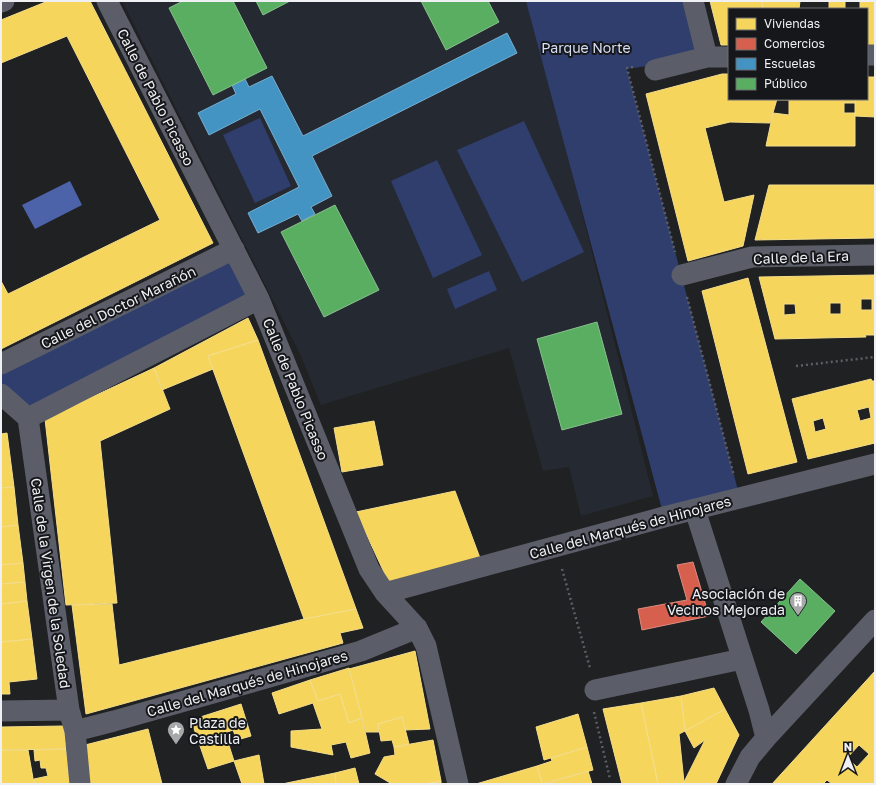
<svg xmlns="http://www.w3.org/2000/svg" width="876" height="785" viewBox="0 0 876 785" font-family="'Golos Text',sans-serif">
	<style>
		.built { fill: #252931 }
		.green { fill: #303e6d }
		.water { fill: #4c62a9 }
		.homes { fill: #f6d55c; stroke: #f4dd89; fill-rule: evenodd }
		.shops { fill: #d6604d; stroke: #de8b7f }
		.schools { fill: #4393c3; stroke: #77afd1 }
		.public { fill: #5aae61; stroke: #87c28d }
		.lines { fill: none; stroke-linecap: round; stroke-linejoin: round }
		.path { stroke: #5c5e64; stroke-width: 2.5; stroke-dasharray: 2 3; stroke-linecap: butt }
		.street { stroke: #5b5e69; stroke-width: 21 }
		.labels { text-anchor: middle; dominant-baseline: central; stroke-width: 4; stroke-linejoin: round; paint-order: stroke }
		.park-label { font-size: 14px; fill: #d7dff5; stroke: #16171b }
		.street-label { font-size: 14px; fill: #eff0f3; stroke: #16171b }
		.poi-label { font-size: 14px; fill: #eff0f3; stroke: #16171b; text-anchor: end }
	</style>
	<rect width="100%" height="100%" fill="#202123"/>
	<!-- built -->
	<path class="built" d="M122,1H529L653,496L581,516L569,467L543,471L509,348L321,405L300,354Z"/>
	<!-- green -->
	<path class="green" d="M526,1H693L707,57L627,69L740,498L664,517Z
		M260,118L291,186L255,203L223,135Z
		M524,121L584,252L522,282L457,150Z
		M437,160L482,255L433,278L391,181Z
		M231,259L249,295L28,410L1,383V371Z
		M489,271L497,290L455,309L447,289Z"/>
	<!-- water -->
	<path class="water" d="M70,181L82,205L35,229L22,205Z"/>
	<!-- homes -->
	<path class="homes" d="M48,1H90L213,243L1,349V281L8,294L160,220L67,36L1,63V20Z
		M710,1H762L763,9H729V45H721Z
		M762,1H800L799,9H763Z
		M829,1H845V9H829Z
		M860,1H875V46H867V9H860Z
		M722,74H729V99H777L770,123L730,122L705,128L724,202L754,195L743,246L688,261L646,94Z
		M867,77H875V117L855,116V99H867Z
		M777,99H855V103H844V113H855V146H766L773,113L789,115V100H777Z
		M769,185H875V238L755,240Z
		M875,275V335H865L866,337L775,339L759,277ZM861,299H872V310H861ZM830,303H841V314H830ZM784,304H795L796,314L784,315Z
		M748,278L797,462L748,474L702,291Z
		M248,318L258,340L208,356L213,369L162,390L154,368Z
		M258,340L356,609L304,619L208,356Z
		M154,368L170,409L100,441L117,603L66,605L45,419Z
		M871,379L872,381H875V443L808,459L792,399ZM869,407L871,418L860,421L857,410ZM823,418L826,429L815,432L813,421Z
		M374,421L383,465L342,472L334,428Z
		M7,433L14,487L1,488V434Z
		M14,487L18,525L1,527V488Z
		M455,491L480,558L389,583L356,512Z
		M18,525L23,563L1,565V527Z
		M23,563L25,582L1,584V565Z
		M25,582L27,601L1,604V584Z
		M27,601L32,639L1,642V604Z
		M112,604L119,665L304,619L356,609L363,628L340,633L343,643L86,714L72,605Z
		M32,639L37,679L9,682L10,694H1V642Z
		M415,651L430,729L405,730L402,717L378,724L379,732H366L349,669Z
		M349,668L362,718L349,723L340,694L318,701L310,680Z
		M875,671V784H832L827,780L823,784H772ZM859,745L869,754L857,767L847,758Z
		M310,680L318,701L340,694L349,723L362,718L370,753L351,758L346,742L331,745L333,755L291,747V731L322,729L313,703L279,714L272,693Z
		M714,688L725,709L685,731L681,696Z
		M681,696L685,731L679,734L684,782L683,784H658L641,703Z
		M641,703L658,784H622L603,709Z
		M241,704L251,736L237,740L233,730L225,733L234,761L208,769L191,720Z
		M725,709L739,735L716,784H683L705,740L694,748L685,731Z
		M578,714L587,747L544,760L536,727Z
		M402,717L409,744L394,747L392,740L381,741L378,724Z
		M64,726L66,749L1,750V727Z
		M148,729L162,784H90L85,745Z
		M433,740L441,781L425,784H392L375,774L384,757L395,755L394,747Z
		M587,747L593,770L542,784L537,766L552,761L551,758Z
		M66,749L70,784H34V779L48,776L46,768H41L40,760L35,761L34,750Z
		M1,750H28L34,784H1Z
		M259,755L264,784H242L234,761Z
		M537,766L542,784H476Z
		M355,768L359,784H336L335,773Z
		M588,771L592,784H544Z
		M335,773L336,784H282Z
		M441,781V784H425Z"/>
	<!-- shops -->
	<path class="shops" d="M693,562L709,616L642,630L638,609L687,600L677,565Z"/>
	<!-- schools -->
	<path class="schools" d="M507,33L517,53L312,156L332,196L311,207L315,214L302,221L298,214L258,233L248,213L299,187L260,109L209,135L198,113L236,94L232,85L245,79L249,87L272,76L303,136Z"/>
	<!-- public -->
	<path class="public" d="M183,1H233L267,68L213,95L169,8Z
		M256,1H290L263,15Z
		M421,1H488L499,22L446,50Z
		M335,205L379,290L324,317L281,232Z
		M597,322L622,414L562,430L537,339Z
		M800,579L835,611L796,654L761,622Z"/>
	<g class="lines">
		<!-- path -->
		<path class="path" d="M633,67L627,68L675,252
			M687,297L734,476
			M796,366L875,357
			M562,569L590,668
			M594,712L610,779"/>
		<!-- street -->
		<path class="street" d="M107,1L259,299L369,569L385,593L417,628L426,646L458,784
			M693,1L707,57
			M1,2L4,1
			M867,55H875
			M655,70L707,57H729
			M682,275L752,257L875,255
			M1,364L234,249
			M1,394L28,418L69,710L75,731L80,784
			M28,418L259,299
			M695,510L759,710L766,738
			M385,593L664,517L875,464
			M595,690L742,659
			M1,711L69,710
			M75,731L114,721L361,651L417,628
			M736,784L750,757L766,738L875,620"/>
	</g>
	<!-- icons -->
	<defs>
		<symbol id="building-pin" viewBox="-11 -11 22 30"><path d="M0 17L-7.5 6A9.5 9.5 0 1 1 7.5 6Z" fill="#a7a8aa" stroke="#16171b"/><path d="M-4-6H4V6H1V3H-1V6H-4ZM-2.5-4.3h1.7v1.8h-1.7ZM.8-4.3h1.7v1.8H.8ZM-2.5-1h1.7V.8h-1.7ZM.8-1h1.7V.8H.8Z" fill="#fff"/></symbol>
		<symbol id="sight-pin" viewBox="-11 -11 22 30"><path d="M0 17L-7.5 6A9.5 9.5 0 1 1 7.5 6Z" fill="#a7a8aa" stroke="#16171b"/><path d="M0-6L1.8-2.2L6-1.7L2.9 1.2L3.7 5.4L0 3.3L-3.7 5.4L-2.9 1.2L-6-1.7L-1.8-2.2Z" fill="#fff"/></symbol>
	</defs>
	<g fill-rule="evenodd">
		<use href="#building-pin" x="788" y="591" width="20" height="27"/>
		<use href="#sight-pin" x="166" y="720" width="20" height="27"/>
	</g>
	<g class="labels">
		<!-- park labels -->
		<g class="park-label">
			<text x="586" y="47">Parque Norte</text>
		</g>
		<!-- street labels -->
		<g class="street-label">
			<text transform="translate(156 97) rotate(63)">Calle de Pablo Picasso</text>
			<text transform="translate(801 257) rotate(-2)">Calle de la Era</text>
			<text transform="translate(118 307) rotate(-26)">Calle del Doctor Marañón</text>
			<text transform="translate(296 389) rotate(68)">Calle de Pablo Picasso</text>
			<text transform="translate(630 527) rotate(-15)">Calle del Marqués de Hinojares</text>
			<text transform="translate(51 583) rotate(82)">Calle de la Virgen de la Soledad</text>
			<text transform="translate(247 683) rotate(-16)">Calle del Marqués de Hinojares</text>
		</g>
		<!-- poi labels -->
		<g class="poi-label">
			<text x="785" y="593">Asociación de<tspan x="785" dy="16">Vecinos Mejorada</tspan></text>
			<text x="189" y="722" text-anchor="start">Plaza de<tspan x="189" dy="16">Castilla</tspan></text>
		</g>
	</g>
	<!-- border -->
	<rect width="876" height="785" fill="none" stroke="#eff0f3" stroke-width="4"/>
	<!-- legend -->
	<rect x="728" y="8" width="140" height="92" fill="#16171b" stroke="#6d6e71"/>
	<rect x="736" y="18" width="20" height="12" fill="#f6d55c" stroke="#6d6e71"/>
	<text x="764" y="28" font-size="12" fill="#eff0f3">Viviendas</text>
	<rect x="736" y="38" width="20" height="12" fill="#d6604d" stroke="#6d6e71"/>
	<text x="764" y="48" font-size="12" fill="#eff0f3">Comercios</text>
	<rect x="736" y="58" width="20" height="12" fill="#4393c3" stroke="#6d6e71"/>
	<text x="764" y="68" font-size="12" fill="#eff0f3">Escuelas</text>
	<rect x="736" y="78" width="20" height="12" fill="#5aae61" stroke="#6d6e71"/>
	<text x="764" y="88" font-size="12" fill="#eff0f3">Público</text>
	<!-- north arrow -->
	<g transform="translate(848 757)" stroke="#16171b" stroke-width="3" paint-order="stroke">
	<path d="M0-3L7 15L0 10L-7 15Z" fill="#eff0f3"/>
	<text y="-6" font-size="11" font-weight="bold" text-anchor="middle" fill="#eff0f3">N</text>
	</g>
</svg>
